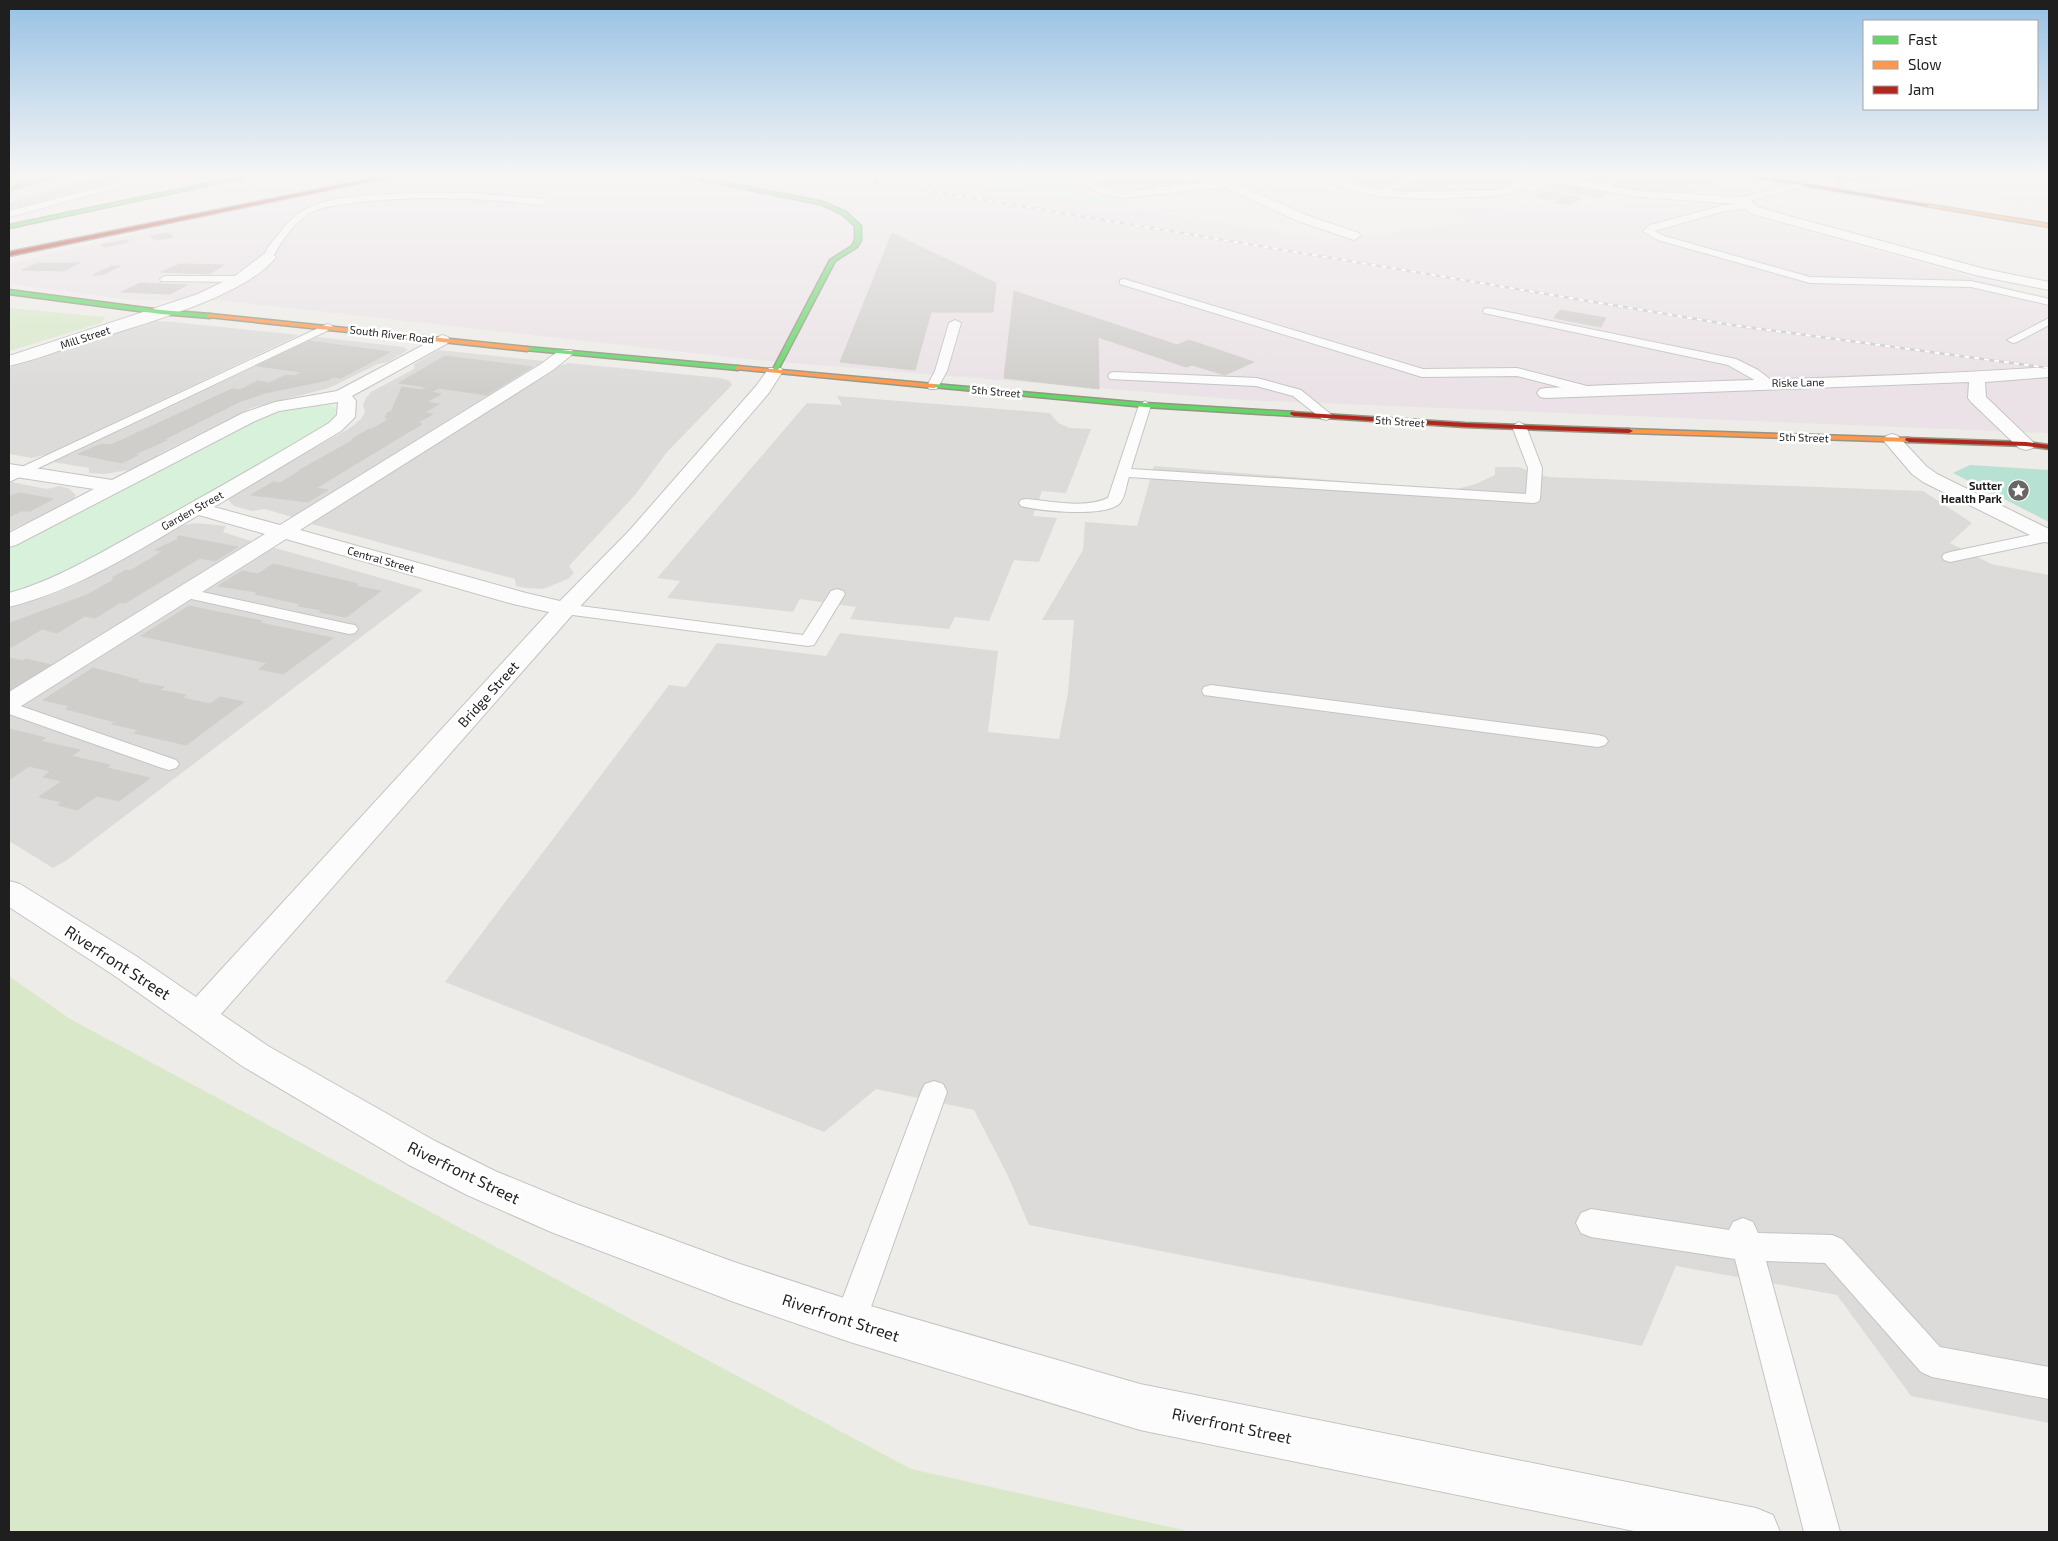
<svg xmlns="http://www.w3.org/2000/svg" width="2058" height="1541" viewBox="0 0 2058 1541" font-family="'Exo 2',sans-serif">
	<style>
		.residential { fill: #dcdbd9 }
		.industrial { fill: #eae2e6 }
		.grass { fill: #d8e8c9 }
		.park { fill: #d8f1da }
		.pitch { fill: #b7e1d2 }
		.building { fill: #d0cecb; stroke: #d0ceca }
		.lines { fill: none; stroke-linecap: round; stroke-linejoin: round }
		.lane-casing { stroke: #c4c4c2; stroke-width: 2 }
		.street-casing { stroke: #c4c4c2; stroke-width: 2 }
		.fast-casing { stroke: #939682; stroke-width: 3 }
		.slow-casing { stroke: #939682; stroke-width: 3 }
		.jam-casing { stroke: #939682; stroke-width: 3 }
		.lane { fill: #fcfcfc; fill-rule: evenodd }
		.street { fill: #fcfcfc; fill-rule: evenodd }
		.fast { fill: #63d668; fill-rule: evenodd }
		.slow { fill: #ff974d; fill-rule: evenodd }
		.jam { fill: #b3261e; fill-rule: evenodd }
		.rail-casing { stroke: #cbcbca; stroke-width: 2.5 }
		.rail { stroke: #fff; stroke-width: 2; stroke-dasharray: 5; stroke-linecap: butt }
		.labels { text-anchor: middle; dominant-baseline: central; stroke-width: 5; stroke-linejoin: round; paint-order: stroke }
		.far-street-label { font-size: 11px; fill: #1f1f1f; stroke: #fff }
		.far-poi-label { font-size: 11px; font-weight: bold; fill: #1f1f1f; stroke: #fff; text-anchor: end }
		.street-label { font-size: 14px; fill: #1f1f1f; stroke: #fff }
		.near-street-label { font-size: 16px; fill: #1f1f1f; stroke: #fff }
	</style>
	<rect width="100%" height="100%" fill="#edece8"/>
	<!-- residential -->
	<path class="residential" d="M1077,174H1273L1142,189L1109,188Z
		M1329,174H1686L1709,178L1720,186L1687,193L1661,194L1539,175L1496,191L1399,192L1360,186Z
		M155,321L173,322L299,335L48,454L32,458L9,454V368L104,337L107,335Z
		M317,337L403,347L408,350L388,362L378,364L329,388L251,408L159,454L157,459L135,469L104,474L89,473V468L53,462Z
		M439,350L544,361L292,517L265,509L252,511L234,506L228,500L229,496L350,428L361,419L365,412L363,405L366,398L371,392L414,369V364Z
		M568,363L721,378L730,381L732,385L667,452L635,495L569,566L574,573L568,579L543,589L525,588L516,586L515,579L308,523L554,368Z
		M837,396L1050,413L1058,423L1070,428L1091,429L1066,493L1042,491L1033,516L1057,518L1039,562L1014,560L989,621L955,617L949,629L850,619L856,607L800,599L793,612L667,598L680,581L657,578L807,403L842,405Z
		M1154,466L1453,490L1476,484L1495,475V467H1518L1548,477L1923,491L1972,523L1950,543L1991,564L2049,575V1423L1911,1396L1837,1295L1676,1266L1642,1346L1029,1225L1008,1176L974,1110L876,1089L824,1132L445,982L669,685L686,687L717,643L826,656L840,633L998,651L988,732L1059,739L1068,692L1074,620H1042L1083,550L1085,522L1137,526Z
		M11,482L47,489L59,486L68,488L76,495L73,500L43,518L30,521L9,531V483Z
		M196,523L226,526L223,532L254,542L9,692V606L51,595L75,585L178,526Z
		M272,547L423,590L67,860L53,868L9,841V714Z"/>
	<!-- industrial -->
	<path class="industrial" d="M9,174H50L9,186Z
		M74,174H227L9,219V193Z
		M387,174H919L1327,240L1471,222L1451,210L1708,204L2027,293L2049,296V433L1244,400L756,360L217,300H134L9,284V264Z
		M1932,174H2049V208L1905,184L1898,181Z"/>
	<!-- grass -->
	<path class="grass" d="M9,308L105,317L101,323L9,351Z
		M9,976L70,1019L911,1469L1192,1532H9Z"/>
	<!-- park -->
	<path class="park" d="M919,174H1056L1085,187L1093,195L1124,201L1126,208Z
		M315,403C325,404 333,405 341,412L335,423L68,572L28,589L9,593V546L265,413Z"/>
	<!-- pitch -->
	<path class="pitch" d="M1970,465L2049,470V522L1953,473Z"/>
	<!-- building -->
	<path class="building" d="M102,174H131L17,210L9,209V203Z
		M1600,174L1613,177L1608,180L1578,175Z
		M1632,174L1657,179L1652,182L1628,178Z
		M1634,174H1659L1668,176L1658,178Z
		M1584,176L1607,180L1602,183L1578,179Z
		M1625,178L1651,182L1646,186L1621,182Z
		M1621,182L1644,186L1639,189L1613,185Z
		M1555,183L1572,186L1563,191L1545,188Z
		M1574,186L1590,189L1580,194L1564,191Z
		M1592,189L1609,192L1599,198L1583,194Z
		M1547,191L1564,194L1552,200L1536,197Z
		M1566,195L1580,197L1577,199H1580L1570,205L1553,202Z
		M168,233L173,237L155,240L149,236Z
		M892,233L996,283L993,312H931L915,370L840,362Z
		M126,240L129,242L104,247L101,245Z
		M38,263H79L64,271L22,270Z
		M180,264L224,265L209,274L161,272Z
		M111,266H120L102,275H93Z
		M140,283L187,285L170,294L121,292Z
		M1014,291L1177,345L1189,340L1254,362L1225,375L1192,365L1186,367L1098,337L1099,389L1004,378Z
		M1560,310L1606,318L1601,327L1554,318Z
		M309,341L390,352L341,378L333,377L328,380L265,393L239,402L163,440H167L135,454L138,455L122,463L78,454L101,444L111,445L232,389L240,390L257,381L269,383L286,375L294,376L302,372L257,366Z
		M445,356L532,367L487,395L439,388L431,392L441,394L426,402L439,404L424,413L433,414L417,423L422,424L316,488L328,490L308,502L251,495L273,482L280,483L300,471H298L355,439H352L369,429H372L389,419L390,418H385L388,412H391L402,387L421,390L428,387L399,383Z
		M20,493L53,499L30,511H21L9,517V496Z
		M179,536L238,547L215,561L200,558L125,603L121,602L95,618L85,616L57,633L42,629L12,647L9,646L10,623L87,595L115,579L112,578L126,570L130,571L163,551L155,550L180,538L177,537Z
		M273,564L358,584L355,586L381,591L346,617L319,612L322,610L298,606L300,604L255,594L257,592L218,586L242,571L258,574Z
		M189,606L262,621L260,623L333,638L283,674L259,669L267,663L141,636Z
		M9,658L23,661L26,659L51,665L9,691Z
		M93,668L139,680L137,682L164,687L160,690L186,695L182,698L210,704L220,697L244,702L186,745L134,733L139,730L112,724L115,722L66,709L69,706L43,700Z
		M9,729L46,738L40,741L80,750L71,756L110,765L107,768L150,778L119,801L97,796L77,810L58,805L62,802L39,797L62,781L43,777L50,771L29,766L9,780Z"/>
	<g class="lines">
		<defs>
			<path id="lane" d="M153,174H167L9,217V211Z
				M1139,174H1156L1142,178L1138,176Z
				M1414,174H1425L1382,195L1375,193Z
				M1619,174H1629L1604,190L1597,188Z
				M423,193H471L543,199L547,202L543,205C482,198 421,195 359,202C345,204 328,205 314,211C295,220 281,241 272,259L269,260L264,257C266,248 272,242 278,235C286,225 294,215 306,209C332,194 392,194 423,193Z
				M1749,203L1753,206L1752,208L1725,211L1654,231L1664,236L1810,277L1971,281L2049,299V305L1971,287L1810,283L1658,240L1643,231L1650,225L1725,205Z
				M165,276H238L243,279L238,282L161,281L160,279Z
				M1124,279L1423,369L1517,368L1591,387L1593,390L1587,394L1517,376L1422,377L1120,284V280Z
				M1488,308L1736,359L1758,370L1775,383L1773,386H1765L1728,365L1484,313L1483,311L1484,309Z
				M2049,318V325L2017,342L2013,343L2007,340Z
				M955,320L961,323L947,371L937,389H929L927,386L935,371L949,323Z
				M327,324L331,325L333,327L331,329L9,482V473Z
				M1114,372L1257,378L1301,390L1333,416L1327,420L1322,419L1293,396L1256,386L1110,379L1108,376L1110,373Z
				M1145,401L1151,405L1131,469L1526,494L1528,468L1512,426L1519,422L1526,426L1542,468L1540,499L1538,502L1533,503L1129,477C1126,485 1125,498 1120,503C1106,518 1040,511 1021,506L1019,503L1021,500L1026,499C1052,501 1083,509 1108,498L1139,405Z
				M2049,531V541L1950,562L1944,560L1942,557L1944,554L1950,552Z
				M184,588L349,624L355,625L358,629L355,633L349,634L178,596L176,593L178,590Z
				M837,589L843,591L845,594L814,645L808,646L565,614L559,613L557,609L559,605L565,604L803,635L831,591Z
				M1211,685L1598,735L1605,737L1608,741L1605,745L1598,747L1204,695L1202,691L1204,687Z
				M9,702L176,760L179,764L176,768L169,770L162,768L9,714Z
				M934,1081L943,1084L947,1092L866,1321L861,1332L850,1336L839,1332L834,1321L921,1092L925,1084Z
				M1591,1209L1729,1230L1733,1222L1743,1218L1753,1222L1758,1233L1832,1235L1842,1239L1940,1347L2049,1367V1399L1932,1377L1921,1372L1825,1263L1766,1261L1840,1532H1804L1735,1259L1591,1237L1581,1233L1576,1223L1581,1213Z"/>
			<path id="street" d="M1061,174C1084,174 1101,189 1124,192L1273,174H1307L1302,177L1238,185L1306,215L1359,233L1360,236L1354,240L1298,221L1224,187L1124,198L1104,195Z
				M1309,174H1325L1378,190L1408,192L1498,190L1526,178L1517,174H1542L1639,191L1742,197L1802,181L1808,184L1806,186L1752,200L1751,202L1758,207L1789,216L1985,269L2049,282V290L1979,276L1781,222L1750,213L1740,204L1639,197L1539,180L1513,192L1499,196L1423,199L1378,196L1349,190L1310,176Z
				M269,253L276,257C246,297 134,327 85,342C60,350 35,360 9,366V356L198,294L235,276L264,254Z
				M442,335L448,337L450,340L448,343L352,396L356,401L355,417L341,431L214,507L280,525L541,364L560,350H572L574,353L553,370L300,530L526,593L560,601L628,532L756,386L769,368H781L783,371L768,394L642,540L573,614L221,1014L268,1046L435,1141L495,1171L573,1203L734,1262L850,1300L1140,1384L1756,1508L1773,1515L1780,1532H1639L1140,1430L850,1342L734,1302L551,1232L467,1195L409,1165L242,1066L112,974L9,907V881L20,884L136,956L196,997L549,612L513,604L286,539L18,708L9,711V692L265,534L199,515C138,550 78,590 9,607V593C53,581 93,557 133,535C199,499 264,462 329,423L337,415L338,402L279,411L255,421L16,545L9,547V533L94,489L9,476V464L112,480L243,413L275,402L337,391Z
				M2049,367V377L1985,382L1986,397L2035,444L2033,448L2026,450L2019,448L1971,402L1968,398L1969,382L1546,398L1540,397L1537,393L1540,389L1546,388C1714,379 1882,379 2049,367Z
				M1892,434L1898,436L1926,466L1937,474L2049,529V543L2042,541L1923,482L1912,474L1883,440L1886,436Z"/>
			<path id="fast" d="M57,174H64L9,190V188Z
				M253,174H262L9,228V225Z
				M672,174H682L823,202L846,212L861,226V240L857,247L835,261L777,372L772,371L830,260L852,246L855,240V226L842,214L820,204Z
				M1881,174H1890L1869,179H1836Z
				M9,290L161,310L210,314L213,316L210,318L161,314L9,294Z
				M527,347L738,366L741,368L738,370L525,350V348Z
				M934,384L1145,403L1294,412L1298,414L1294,416L1145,407L932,387V385Z"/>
			<path id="slow" d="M1924,204L2049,224V227L1926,206Z
				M210,314L527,347L530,349L527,351L208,317V315Z
				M738,366L934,384L937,386L934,388L736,369L735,368Z
				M1626,429L1909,438L1913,440L1909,442L1629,433L1625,431Z"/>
			<path id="jam" d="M395,174H404L9,256V252Z
				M1736,174H1747L1928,205L1926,206Z
				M1291,412L1465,423L1629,429L1633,431L1629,433L1465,427L1294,416L1290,414Z
				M1906,438L2026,442L2049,445V449L2026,446L1909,442L1905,440Z"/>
		</defs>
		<!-- lane casing -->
		<use href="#lane" class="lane-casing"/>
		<!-- street casing -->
		<use href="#street" class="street-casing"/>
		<!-- fast casing -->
		<use href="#fast" class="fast-casing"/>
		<!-- slow casing -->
		<use href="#slow" class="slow-casing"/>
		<!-- jam casing -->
		<use href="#jam" class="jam-casing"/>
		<!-- lane -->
		<use href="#lane" class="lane"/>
		<!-- street -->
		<use href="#street" class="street"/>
		<!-- fast -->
		<use href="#fast" class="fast"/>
		<!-- slow -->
		<use href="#slow" class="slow"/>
		<!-- jam -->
		<use href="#jam" class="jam"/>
		<defs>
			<path id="rail" d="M829,174L1732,325L2049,368"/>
		</defs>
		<!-- rail casing -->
		<use href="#rail" class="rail-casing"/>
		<!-- rail -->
		<use href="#rail" class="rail"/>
	</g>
	<!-- sky -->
	<linearGradient id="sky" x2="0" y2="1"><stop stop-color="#97c1e4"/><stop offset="0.45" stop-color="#f7f6f5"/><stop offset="1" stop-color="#f7f6f5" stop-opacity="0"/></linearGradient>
	<rect width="2058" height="390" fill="url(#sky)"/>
	<!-- icons -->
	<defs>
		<symbol id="sight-disc" viewBox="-11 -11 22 22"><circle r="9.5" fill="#676765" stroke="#fff"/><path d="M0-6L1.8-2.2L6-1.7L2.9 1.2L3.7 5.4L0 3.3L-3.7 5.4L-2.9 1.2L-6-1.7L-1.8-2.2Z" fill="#fff"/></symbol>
	</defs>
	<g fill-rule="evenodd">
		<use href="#sight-disc" x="2006" y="478" width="25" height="25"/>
	</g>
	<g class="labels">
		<!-- far-street labels -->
		<g class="far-street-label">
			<text transform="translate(392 334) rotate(7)">South River Road</text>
			<text transform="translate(85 337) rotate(-18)">Mill Street</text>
			<text transform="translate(1798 382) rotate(-1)">Riske Lane</text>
			<text transform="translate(996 391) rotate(5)">5th Street</text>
			<text transform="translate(1400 421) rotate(4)">5th Street</text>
			<text transform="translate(1804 437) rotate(2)">5th Street</text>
			<text transform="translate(192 510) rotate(-29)">Garden Street</text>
			<text transform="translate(381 559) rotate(16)">Central Street</text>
		</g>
		<!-- far-poi labels -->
		<g class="far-poi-label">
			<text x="2002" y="485">Sutter<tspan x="2002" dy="13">Health Park</tspan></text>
		</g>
		<!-- street labels -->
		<g class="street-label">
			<text transform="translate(488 694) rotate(-48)">Bridge Street</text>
		</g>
		<!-- near-street labels -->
		<g class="near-street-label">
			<text transform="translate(118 962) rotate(33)">Riverfront Street</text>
			<text transform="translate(464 1172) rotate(26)">Riverfront Street</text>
			<text transform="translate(841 1317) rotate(18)">Riverfront Street</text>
			<text transform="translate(1232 1425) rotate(12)">Riverfront Street</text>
		</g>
	</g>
	<!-- border -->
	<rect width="2058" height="1541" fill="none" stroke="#1f1f1f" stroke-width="20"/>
	<!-- legend -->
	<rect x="1863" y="20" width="175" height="90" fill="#ffffff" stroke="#a5a5a5"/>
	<rect x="1873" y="36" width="25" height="8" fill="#63d668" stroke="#a5a5a5"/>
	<text x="1908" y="45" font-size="15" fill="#1f1f1f">Fast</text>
	<rect x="1873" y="61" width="25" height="8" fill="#ff974d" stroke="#a5a5a5"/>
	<text x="1908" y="70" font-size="15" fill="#1f1f1f">Slow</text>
	<rect x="1873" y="86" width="25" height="8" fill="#b3261e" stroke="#a5a5a5"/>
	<text x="1908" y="95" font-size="15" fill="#1f1f1f">Jam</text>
</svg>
